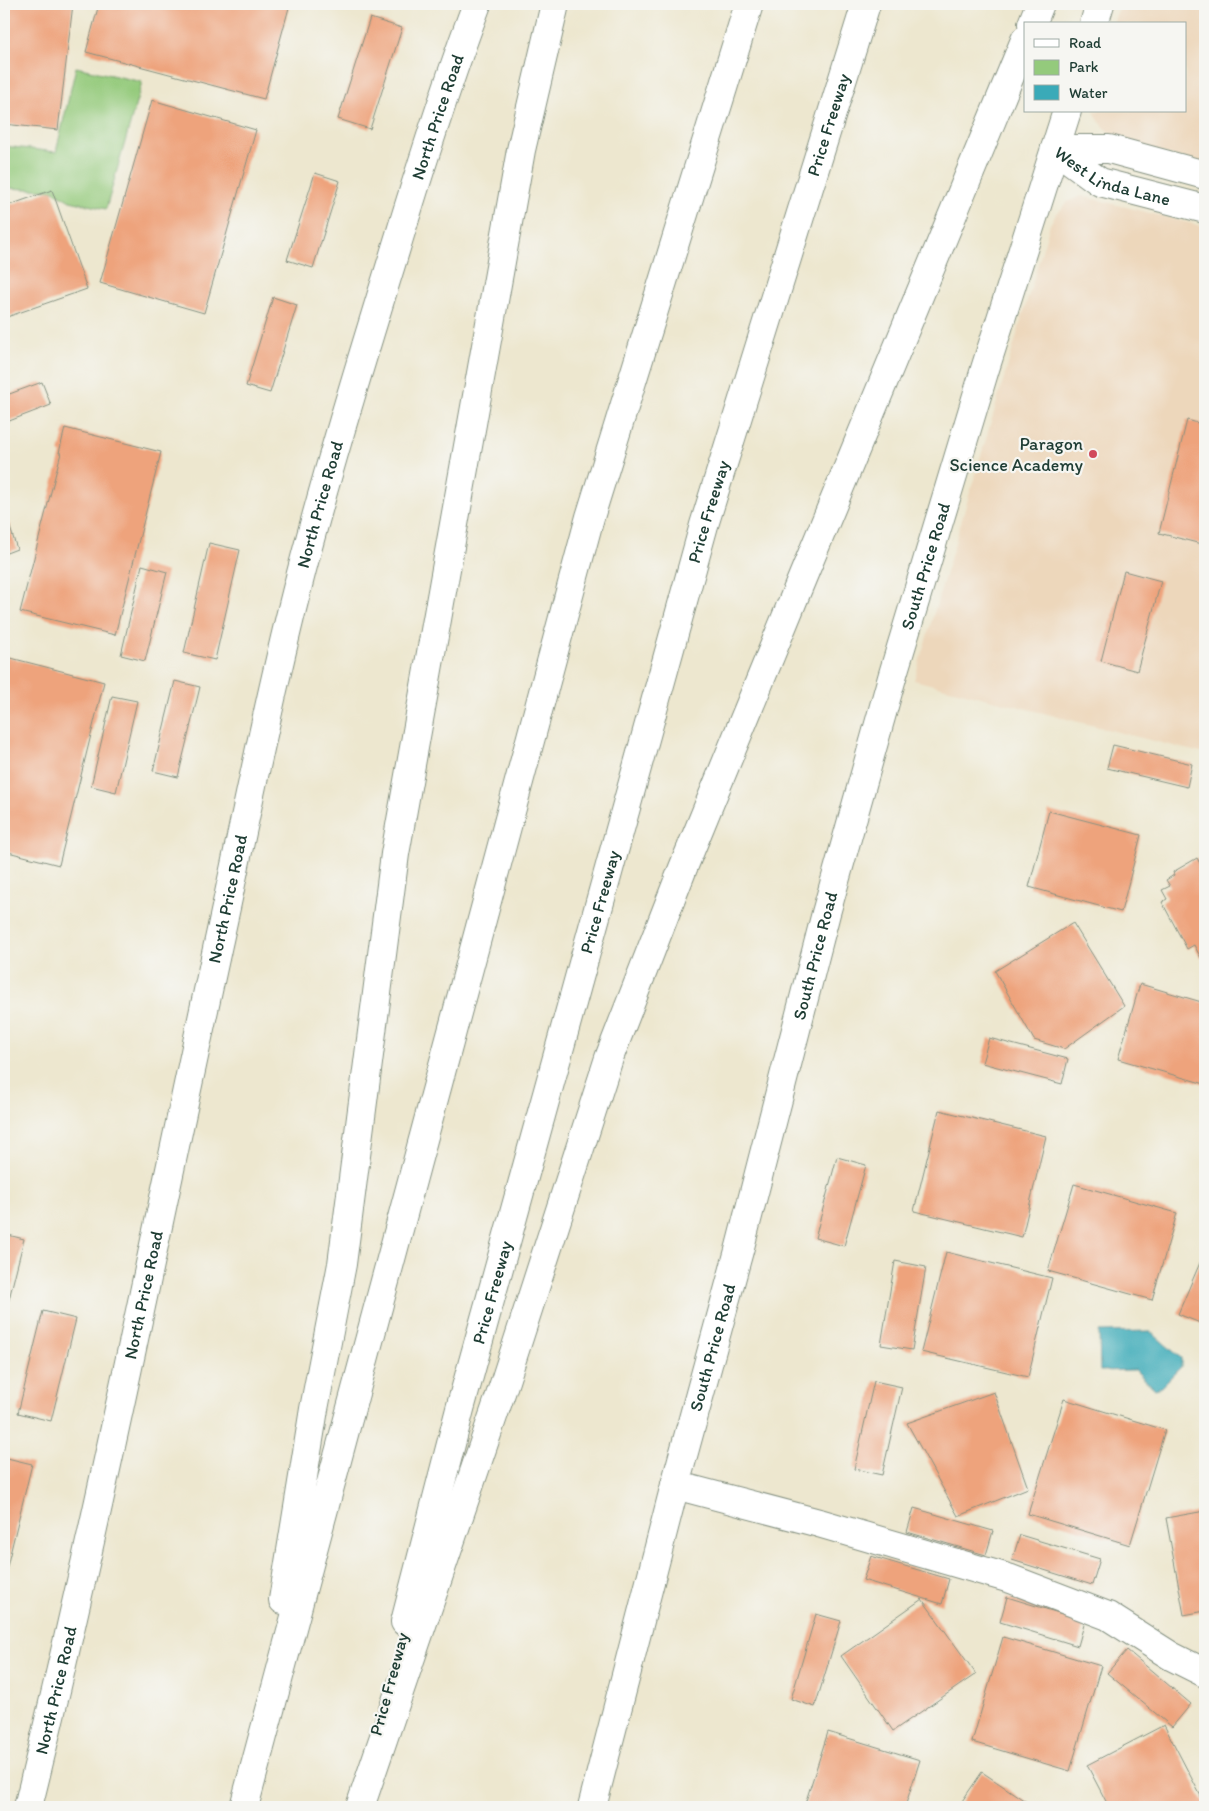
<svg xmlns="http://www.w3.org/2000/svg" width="1209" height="1811" viewBox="0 0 1209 1811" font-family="Itim,sans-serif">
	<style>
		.built { fill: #edd7bb }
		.green { fill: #94ca7c; stroke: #5a8458 }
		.water { fill: #3aaab8; stroke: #2c7476 }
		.building { fill: #eea37b }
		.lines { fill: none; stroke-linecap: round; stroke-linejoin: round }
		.minor-casing { stroke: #869282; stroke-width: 30 }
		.major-casing { stroke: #869282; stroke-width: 30 }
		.highway-casing { stroke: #869282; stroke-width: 30 }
		.minor { stroke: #fff; stroke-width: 28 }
		.major { stroke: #fff; stroke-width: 28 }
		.highway { stroke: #fff; stroke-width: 28 }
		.poi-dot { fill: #d1495b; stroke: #f6f6f2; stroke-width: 2 }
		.labels { text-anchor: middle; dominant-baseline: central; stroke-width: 4.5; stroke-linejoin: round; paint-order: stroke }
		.street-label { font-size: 18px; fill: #1f3d34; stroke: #f6f6f2 }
		.poi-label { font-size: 18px; fill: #1f3d34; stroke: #f6f6f2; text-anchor: end }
	</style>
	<rect width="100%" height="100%" fill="#f6f6f2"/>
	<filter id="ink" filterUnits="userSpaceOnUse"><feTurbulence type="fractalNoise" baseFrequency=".02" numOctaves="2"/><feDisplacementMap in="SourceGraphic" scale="10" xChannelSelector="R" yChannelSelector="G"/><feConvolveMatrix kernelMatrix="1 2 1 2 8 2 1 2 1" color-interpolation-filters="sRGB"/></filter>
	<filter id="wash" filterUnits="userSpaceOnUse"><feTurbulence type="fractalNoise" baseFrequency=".0096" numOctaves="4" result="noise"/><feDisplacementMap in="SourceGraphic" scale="20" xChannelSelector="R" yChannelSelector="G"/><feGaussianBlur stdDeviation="1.12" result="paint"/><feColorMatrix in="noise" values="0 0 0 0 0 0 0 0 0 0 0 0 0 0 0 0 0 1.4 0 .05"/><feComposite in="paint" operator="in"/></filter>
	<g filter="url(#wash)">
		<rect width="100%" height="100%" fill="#ede7cf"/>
		<!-- built -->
		<path class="built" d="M1120,4H1205V164L1129,144L1110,134L1099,121L1094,111H1185V24H1113Z
			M1082,196L1205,227V754L914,680L1050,224L1056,214L1069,201Z"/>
		<!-- green -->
		<path class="green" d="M76,67L142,82L106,209L70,201L52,190L4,188V146L56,152Z"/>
		<!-- water -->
		<path class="water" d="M1150,1331L1181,1358V1367L1161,1387L1155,1389L1135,1370L1100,1371L1099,1332Z"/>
		<g id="blocks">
			<!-- building -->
			<path class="building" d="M4,4H73L58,130L4,124Z
				M99,4H290L264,99L86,52Z
				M370,18L402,28L370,129L338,119Z
				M152,100L256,130L204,313L100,283Z
				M315,173L340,181L313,268L287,260Z
				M52,190L87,289L4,318V207Z
				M273,297L297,305L270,393L246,386Z
				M42,382L51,405L4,423V396Z
				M1187,420L1205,425V545L1159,533Z
				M65,428L161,452L115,635L20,612L61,453H59Z
				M4,509L17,549L4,554Z
				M209,543L240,550L215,660L184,653Z
				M142,565L167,572L145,661L121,655Z
				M1124,571L1161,581L1137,671L1101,661Z
				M7,657L104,682L59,865L4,851V670Z
				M175,681L200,687L178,777L153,771Z
				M112,696L137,701L116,792L91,786Z
				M1113,745L1192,764L1187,787L1107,768Z
				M1049,811L1141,835L1121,912L1029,887Z
				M1197,858L1202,867L1205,865V956L1201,958L1194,945L1187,949L1162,902L1167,899L1162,890L1170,886L1166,880L1174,875L1173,872Z
				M1073,923L1124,1006L1064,1049L1034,1040L995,971Z
				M1140,984L1205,1003V1084L1118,1059Z
				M989,1038L1068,1059L1062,1084L982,1063Z
				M939,1110L1046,1136L1022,1237L914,1211Z
				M837,1157L866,1165L844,1246L815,1238Z
				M1074,1184L1177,1213L1152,1300L1048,1271Z
				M4,1234L24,1239L4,1319Z
				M1205,1251V1325L1178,1314Z
				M946,1252L1052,1278L1028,1377L921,1352Z
				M895,1261L926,1267L912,1350L881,1345Z
				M43,1311L76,1319L51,1421L18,1413Z
				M874,1381L902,1387L882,1475L854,1469Z
				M994,1392L1028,1488L958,1516L907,1423Z
				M1064,1399L1165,1430L1130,1545L1028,1514Z
				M7,1458L32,1464L4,1579V1472Z
				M914,1508L993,1531L986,1555L907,1532Z
				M1205,1511V1611L1184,1615L1166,1518Z
				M1020,1535L1100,1559L1092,1585L1012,1560Z
				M871,1556L949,1579L942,1604L863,1580Z
				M1007,1597L1085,1621L1078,1646L1000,1622Z
				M922,1599L976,1674L893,1731L841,1656Z
				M816,1614L841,1621L815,1707L791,1699Z
				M1003,1637L1101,1666L1070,1771L972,1742Z
				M1127,1650L1191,1704L1172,1727L1107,1673Z
				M1164,1725L1205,1804V1807H1109L1087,1765Z
				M828,1732L920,1760L905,1807H804Z
				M982,1772L1034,1807H958Z"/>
		</g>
	</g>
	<g filter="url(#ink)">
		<use href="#blocks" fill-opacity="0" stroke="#869282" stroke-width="1"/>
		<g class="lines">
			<defs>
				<g id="minor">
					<path id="s1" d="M1055,149L1100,182L1205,209"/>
					<path d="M1055,149H1109L1205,175"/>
					<path d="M675,1485L819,1523L1011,1579L1108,1616L1171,1656L1205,1673"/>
				</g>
				<g id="major">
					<path d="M1094,24L1100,4"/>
					<path id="s2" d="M28,1807C98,1523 155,1236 217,949C243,831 266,711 296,593C324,482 358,371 392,261C418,175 445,88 477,4"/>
					<path id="s3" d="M592,1807L675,1485L740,1247L826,913L893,674L985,369L1067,111"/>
				</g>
				<g id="highway">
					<path d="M1032,24L1040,4"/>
					<path d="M283,1600L314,1409L342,1264L395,854L521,150L555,4"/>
					<path id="s4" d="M405,1622L460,1409L704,525L866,4"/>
					<path d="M244,1807L590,517L749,4"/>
					<path d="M360,1807L504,1384L609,1058L683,868L796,593L1025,40"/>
				</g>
			</defs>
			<!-- minor casing -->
			<use href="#minor" class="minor-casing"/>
			<!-- major casing -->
			<use href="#major" class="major-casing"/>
			<!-- highway casing -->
			<use href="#highway" class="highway-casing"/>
			<!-- minor -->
			<use href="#minor" class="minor"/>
			<!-- major -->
			<use href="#major" class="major"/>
			<!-- highway -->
			<use href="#highway" class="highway"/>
		</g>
	</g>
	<!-- markers -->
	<circle class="poi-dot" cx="1093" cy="454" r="5"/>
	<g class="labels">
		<!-- street labels -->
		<g class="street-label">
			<text stroke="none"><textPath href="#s2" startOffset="1740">North Price Road</textPath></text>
			<text stroke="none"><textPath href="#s4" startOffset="1556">Price Freeway</textPath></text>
			<text stroke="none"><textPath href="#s1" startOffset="65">West Linda Lane</textPath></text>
			<text stroke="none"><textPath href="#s2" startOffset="1335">North Price Road</textPath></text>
			<text stroke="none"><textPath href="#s4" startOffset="1151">Price Freeway</textPath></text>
			<text stroke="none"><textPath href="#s3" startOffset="1285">South Price Road</textPath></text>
			<text stroke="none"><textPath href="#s2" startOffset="930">North Price Road</textPath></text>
			<text stroke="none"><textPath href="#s4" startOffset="746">Price Freeway</textPath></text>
			<text stroke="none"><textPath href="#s3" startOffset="880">South Price Road</textPath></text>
			<text stroke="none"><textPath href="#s4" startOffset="341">Price Freeway</textPath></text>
			<text stroke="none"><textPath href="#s2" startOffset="525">North Price Road</textPath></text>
			<text stroke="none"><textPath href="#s3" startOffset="475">South Price Road</textPath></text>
			<text transform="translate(389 1684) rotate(-75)">Price Freeway</text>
			<text stroke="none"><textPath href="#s2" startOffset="120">North Price Road</textPath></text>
		</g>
		<!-- poi labels -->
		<g class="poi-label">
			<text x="1083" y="444">Paragon<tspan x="1083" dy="21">Science Academy</tspan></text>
		</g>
	</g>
	<!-- margin -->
	<rect width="1209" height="1811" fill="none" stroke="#f6f6f2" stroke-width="20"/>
	<!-- legend -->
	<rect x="1024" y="22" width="162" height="90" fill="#f6f6f2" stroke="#a0aca6"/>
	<rect x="1034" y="39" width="25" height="8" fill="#ffffff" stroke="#a0aca6"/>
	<text x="1069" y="48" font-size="15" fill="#1f3d34">Road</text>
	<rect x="1034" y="60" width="25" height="15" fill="#94ca7c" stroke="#a0aca6"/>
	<text x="1069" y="72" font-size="15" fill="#1f3d34">Park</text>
	<rect x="1034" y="85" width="25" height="15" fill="#3aaab8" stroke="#a0aca6"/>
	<text x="1069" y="98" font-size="15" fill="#1f3d34">Water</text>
</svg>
